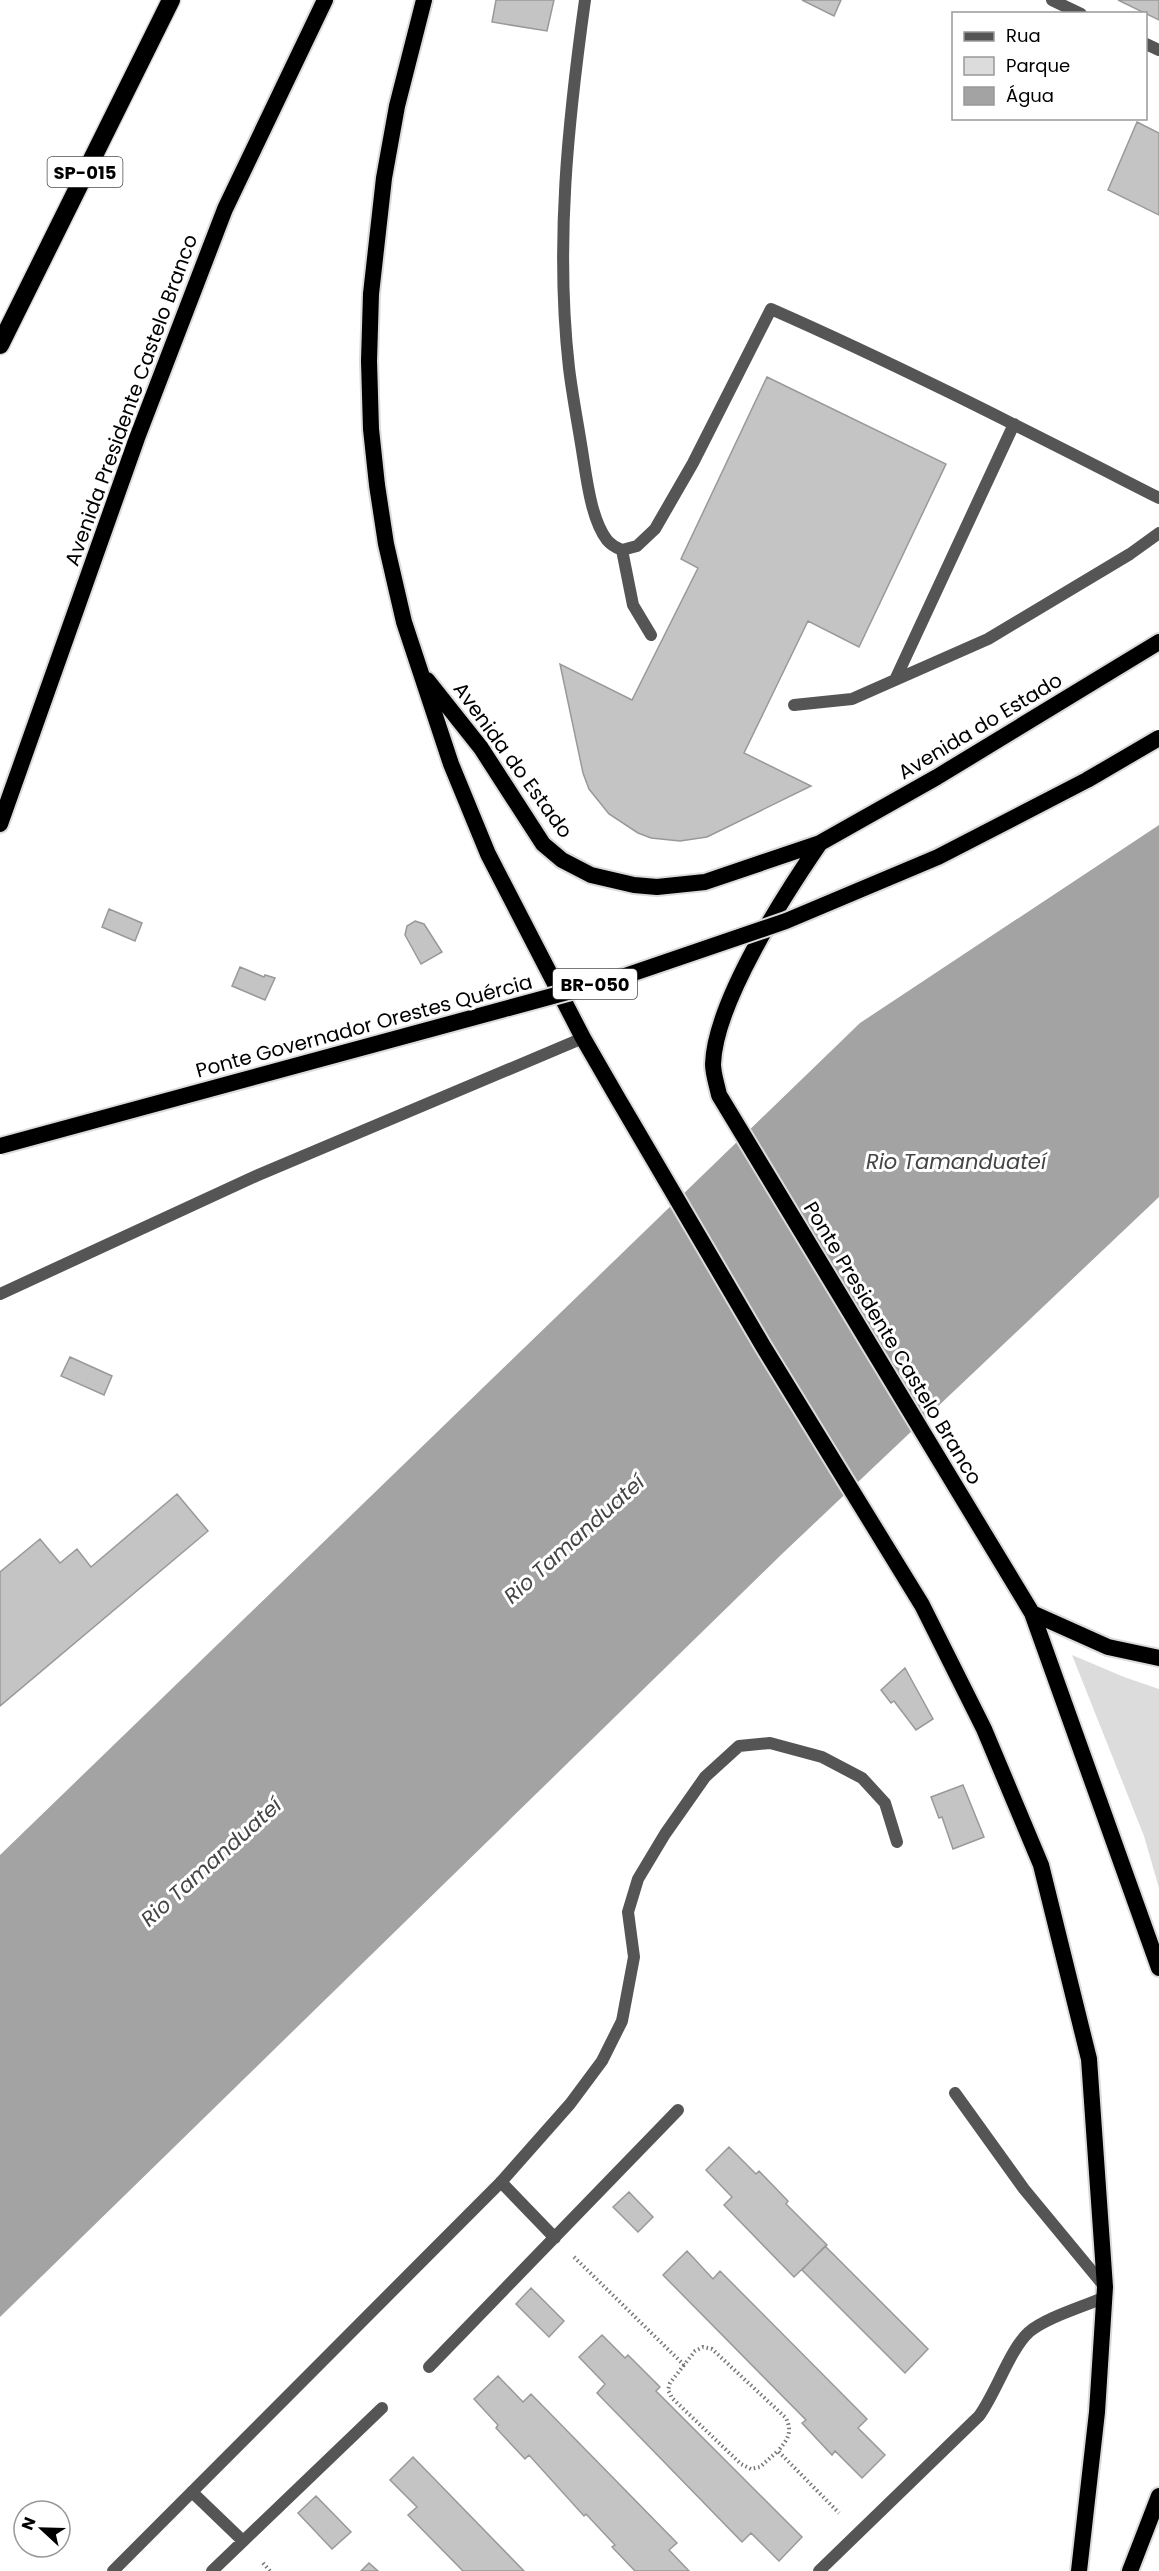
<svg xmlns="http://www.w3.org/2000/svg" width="1159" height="2571" viewBox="0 0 1159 2571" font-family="Poppins,sans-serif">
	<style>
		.green { fill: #dcdcdc }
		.water { fill: #a3a3a3 }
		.building { fill: #c4c4c4; stroke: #999; stroke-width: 1.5 }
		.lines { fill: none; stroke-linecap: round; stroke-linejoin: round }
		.trunk-casing { stroke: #dbdbdb; stroke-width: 20 }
		.motorway-casing { stroke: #dbdbdb; stroke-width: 21 }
		.path { stroke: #777; stroke-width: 4; stroke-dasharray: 1.5 3; stroke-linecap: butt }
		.service { stroke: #555; stroke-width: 12 }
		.minor { stroke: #555; stroke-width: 12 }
		.trunk { stroke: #000; stroke-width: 16 }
		.motorway { stroke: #000; stroke-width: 18 }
		.trunk-bridge-casing { stroke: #dbdbdb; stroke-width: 20; stroke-linecap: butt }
		.trunk-bridge { stroke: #000; stroke-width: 16 }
		.labels { text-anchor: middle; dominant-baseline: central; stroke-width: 6; stroke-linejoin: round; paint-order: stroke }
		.shield { fill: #fff; stroke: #4c4c4c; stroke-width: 1.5 }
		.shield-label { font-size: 18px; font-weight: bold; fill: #000 }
		.street-label { font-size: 20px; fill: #000; stroke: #fff }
		.water-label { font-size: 21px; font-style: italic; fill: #444; stroke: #fff }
	</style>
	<rect width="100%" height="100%" fill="#fff"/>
	<!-- green -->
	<path class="green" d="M1072,1655L1124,1677L1159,1689V1888L1144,1836Z"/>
	<!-- water -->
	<path class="water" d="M1159,825V1197L783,1553L0,2317V1855L860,1023Z"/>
	<!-- building -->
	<path class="building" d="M496,0H554L547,31L492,22Z
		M802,0H841L834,16Z
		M1118,0H1159V20Z
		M1137,122L1159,133V215L1108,190Z
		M767,377L946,464L859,647L808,621L744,753L811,786L707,837L680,841L651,838L638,833L609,814L589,789L583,773L560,664L632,700L698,568L681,559Z
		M109,909L142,923L135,941L102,927Z
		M415,921L424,924L442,952L421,964L405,935L407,926Z
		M240,967L264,977L265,975L275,978L265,1000L232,986Z
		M70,1357L112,1376L104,1395L61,1376Z
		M177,1494L208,1531L0,1706V1572L40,1539L60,1563L77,1549L91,1567Z
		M905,1668L933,1719L916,1730L894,1701L891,1703L881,1690Z
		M963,1785L984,1837L953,1849L942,1817L939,1818L931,1797Z
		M729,2147L756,2174L759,2171L788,2201L786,2204L827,2245L794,2277L724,2205L732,2197L706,2170Z
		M629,2192L653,2217L638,2232L613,2207Z
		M825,2246L928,2349L905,2373L802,2270Z
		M687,2251L713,2279L720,2271L867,2419L858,2428L885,2455L862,2478L835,2451L832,2455L802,2423L806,2420L663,2275Z
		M531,2288L564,2321L549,2337L516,2304Z
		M602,2335L625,2358L628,2355L660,2387L656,2391L802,2537L779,2561L751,2533L742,2542L597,2393L605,2384L579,2357Z
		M498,2376L523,2402L531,2394L677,2543L669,2550L689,2571H635L612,2547L615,2545L586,2514L584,2516L529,2455L525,2459L496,2428L498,2425L474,2399Z
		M413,2457L524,2571H463L408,2515L417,2507L390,2480Z
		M316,2496L351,2532L332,2549L298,2513Z
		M369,2563L378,2571H361Z"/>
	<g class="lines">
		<defs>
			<path id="trunk" d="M424,0L397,106L384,178L371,294L369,361L371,429L377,485L386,544L404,622L451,764L488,854L583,1038L617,1097L763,1346L922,1605L984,1729L1041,1865L1089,2059L1105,2287L1097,2412L1079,2571
				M427,680L481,748L543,844L562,860L591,875L634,885L657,887L705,882L820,843L937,777L1159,642
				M0,824L137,438L225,209L325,0
				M820,843C785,894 715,1002 713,1064C713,1074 717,1085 719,1095L1032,1613L1159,1968
				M1032,1613L1108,1647L1159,1658
				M1130,2571L1159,2496"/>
			<path id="motorway" d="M0,345L171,0"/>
		</defs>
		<!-- trunk casing -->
		<use href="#trunk" class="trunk-casing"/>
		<!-- motorway casing -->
		<use href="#motorway" class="motorway-casing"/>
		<!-- path -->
		<path class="path" d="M574,2257L684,2365L695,2351L703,2347L712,2349L786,2418C793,2433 787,2440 778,2451
			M684,2365L670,2383L668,2390L672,2398L741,2464L751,2469L760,2467L778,2451L839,2513
			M263,2563L270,2571"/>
		<!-- service -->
		<path class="service" d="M585,0C568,122 555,245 569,368C572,393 577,419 581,444C586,473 590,518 607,540C611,545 617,548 622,550L637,546L655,529L693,463L771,309C903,367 1031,433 1159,498
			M1052,0L1081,14
			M1146,44L1159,50
			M622,550L633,605L651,635
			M895,680L1014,424
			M794,705L852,699L988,639L1130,554L1159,533
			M0,1294L256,1176L583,1038
			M955,2093L1024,2189L1105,2287
			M501,2182L555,2238
			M429,2367L678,2110
			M192,2492L243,2541
			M212,2571L382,2408
			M819,2571L979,2416C996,2393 1010,2349 1029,2332C1047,2317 1083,2307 1105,2297"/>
		<!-- minor -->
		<path class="minor" d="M113,2571L501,2182L570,2104L602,2061L622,2021L634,1957L628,1912L638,1879L665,1834L705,1777L739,1746L770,1743L822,1757L862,1778L885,1803L897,1842"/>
		<!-- trunk -->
		<use href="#trunk" class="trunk"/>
		<!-- motorway -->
		<use href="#motorway" class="motorway"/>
		<defs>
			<path id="trunk-bridge" d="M0,1146L619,978L786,921L938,857L1087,780L1159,738"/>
		</defs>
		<!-- trunk-bridge casing -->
		<use href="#trunk-bridge" class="trunk-bridge-casing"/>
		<!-- trunk-bridge -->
		<use href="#trunk-bridge" class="trunk-bridge"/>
	</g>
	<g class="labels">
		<!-- shield labels -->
		<g class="shield">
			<rect x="47.5" y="157" width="75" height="30" rx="4.5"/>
			<rect x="553" y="969" width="84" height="30" rx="4.5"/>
		</g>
		<g class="shield-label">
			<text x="85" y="172">SP-015</text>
			<text x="595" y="984">BR-050</text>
		</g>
		<!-- street labels -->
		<g class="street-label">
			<text transform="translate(131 400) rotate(-70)">Avenida Presidente Castelo Branco</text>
			<text transform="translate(980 726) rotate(-31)">Avenida do Estado</text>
			<text transform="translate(513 760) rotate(54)">Avenida do Estado</text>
			<text transform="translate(364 1026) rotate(-15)">Ponte Governador Orestes Quércia</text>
			<text transform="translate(893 1343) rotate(59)">Ponte Presidente Castelo Branco</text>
		</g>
		<!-- water labels -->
		<g class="water-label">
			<text x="956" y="1161">Rio Tamanduateí</text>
			<text transform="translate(574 1539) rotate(-42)">Rio Tamanduateí</text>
			<text transform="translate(211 1862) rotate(-42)">Rio Tamanduateí</text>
		</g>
	</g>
	<!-- legend -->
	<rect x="952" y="12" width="195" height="108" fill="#ffffff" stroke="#999999" stroke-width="1.5"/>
	<rect x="964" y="32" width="30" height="9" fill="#555555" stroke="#999999" stroke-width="1.5"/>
	<text x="1006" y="42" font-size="18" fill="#000000">Rua</text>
	<rect x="964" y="57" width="30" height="18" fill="#dcdcdc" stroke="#999999" stroke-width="1.5"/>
	<text x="1006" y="72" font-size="18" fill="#000000">Parque</text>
	<rect x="964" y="87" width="30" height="18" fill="#a3a3a3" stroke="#999999" stroke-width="1.5"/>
	<text x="1006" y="102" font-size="18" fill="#000000">Água</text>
	<!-- north arrow -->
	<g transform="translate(42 2529) rotate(292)"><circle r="28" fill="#ffffff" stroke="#999999" stroke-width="1.5"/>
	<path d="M0-4.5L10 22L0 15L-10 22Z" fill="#000000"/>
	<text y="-9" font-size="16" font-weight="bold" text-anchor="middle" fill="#000000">N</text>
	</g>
</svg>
